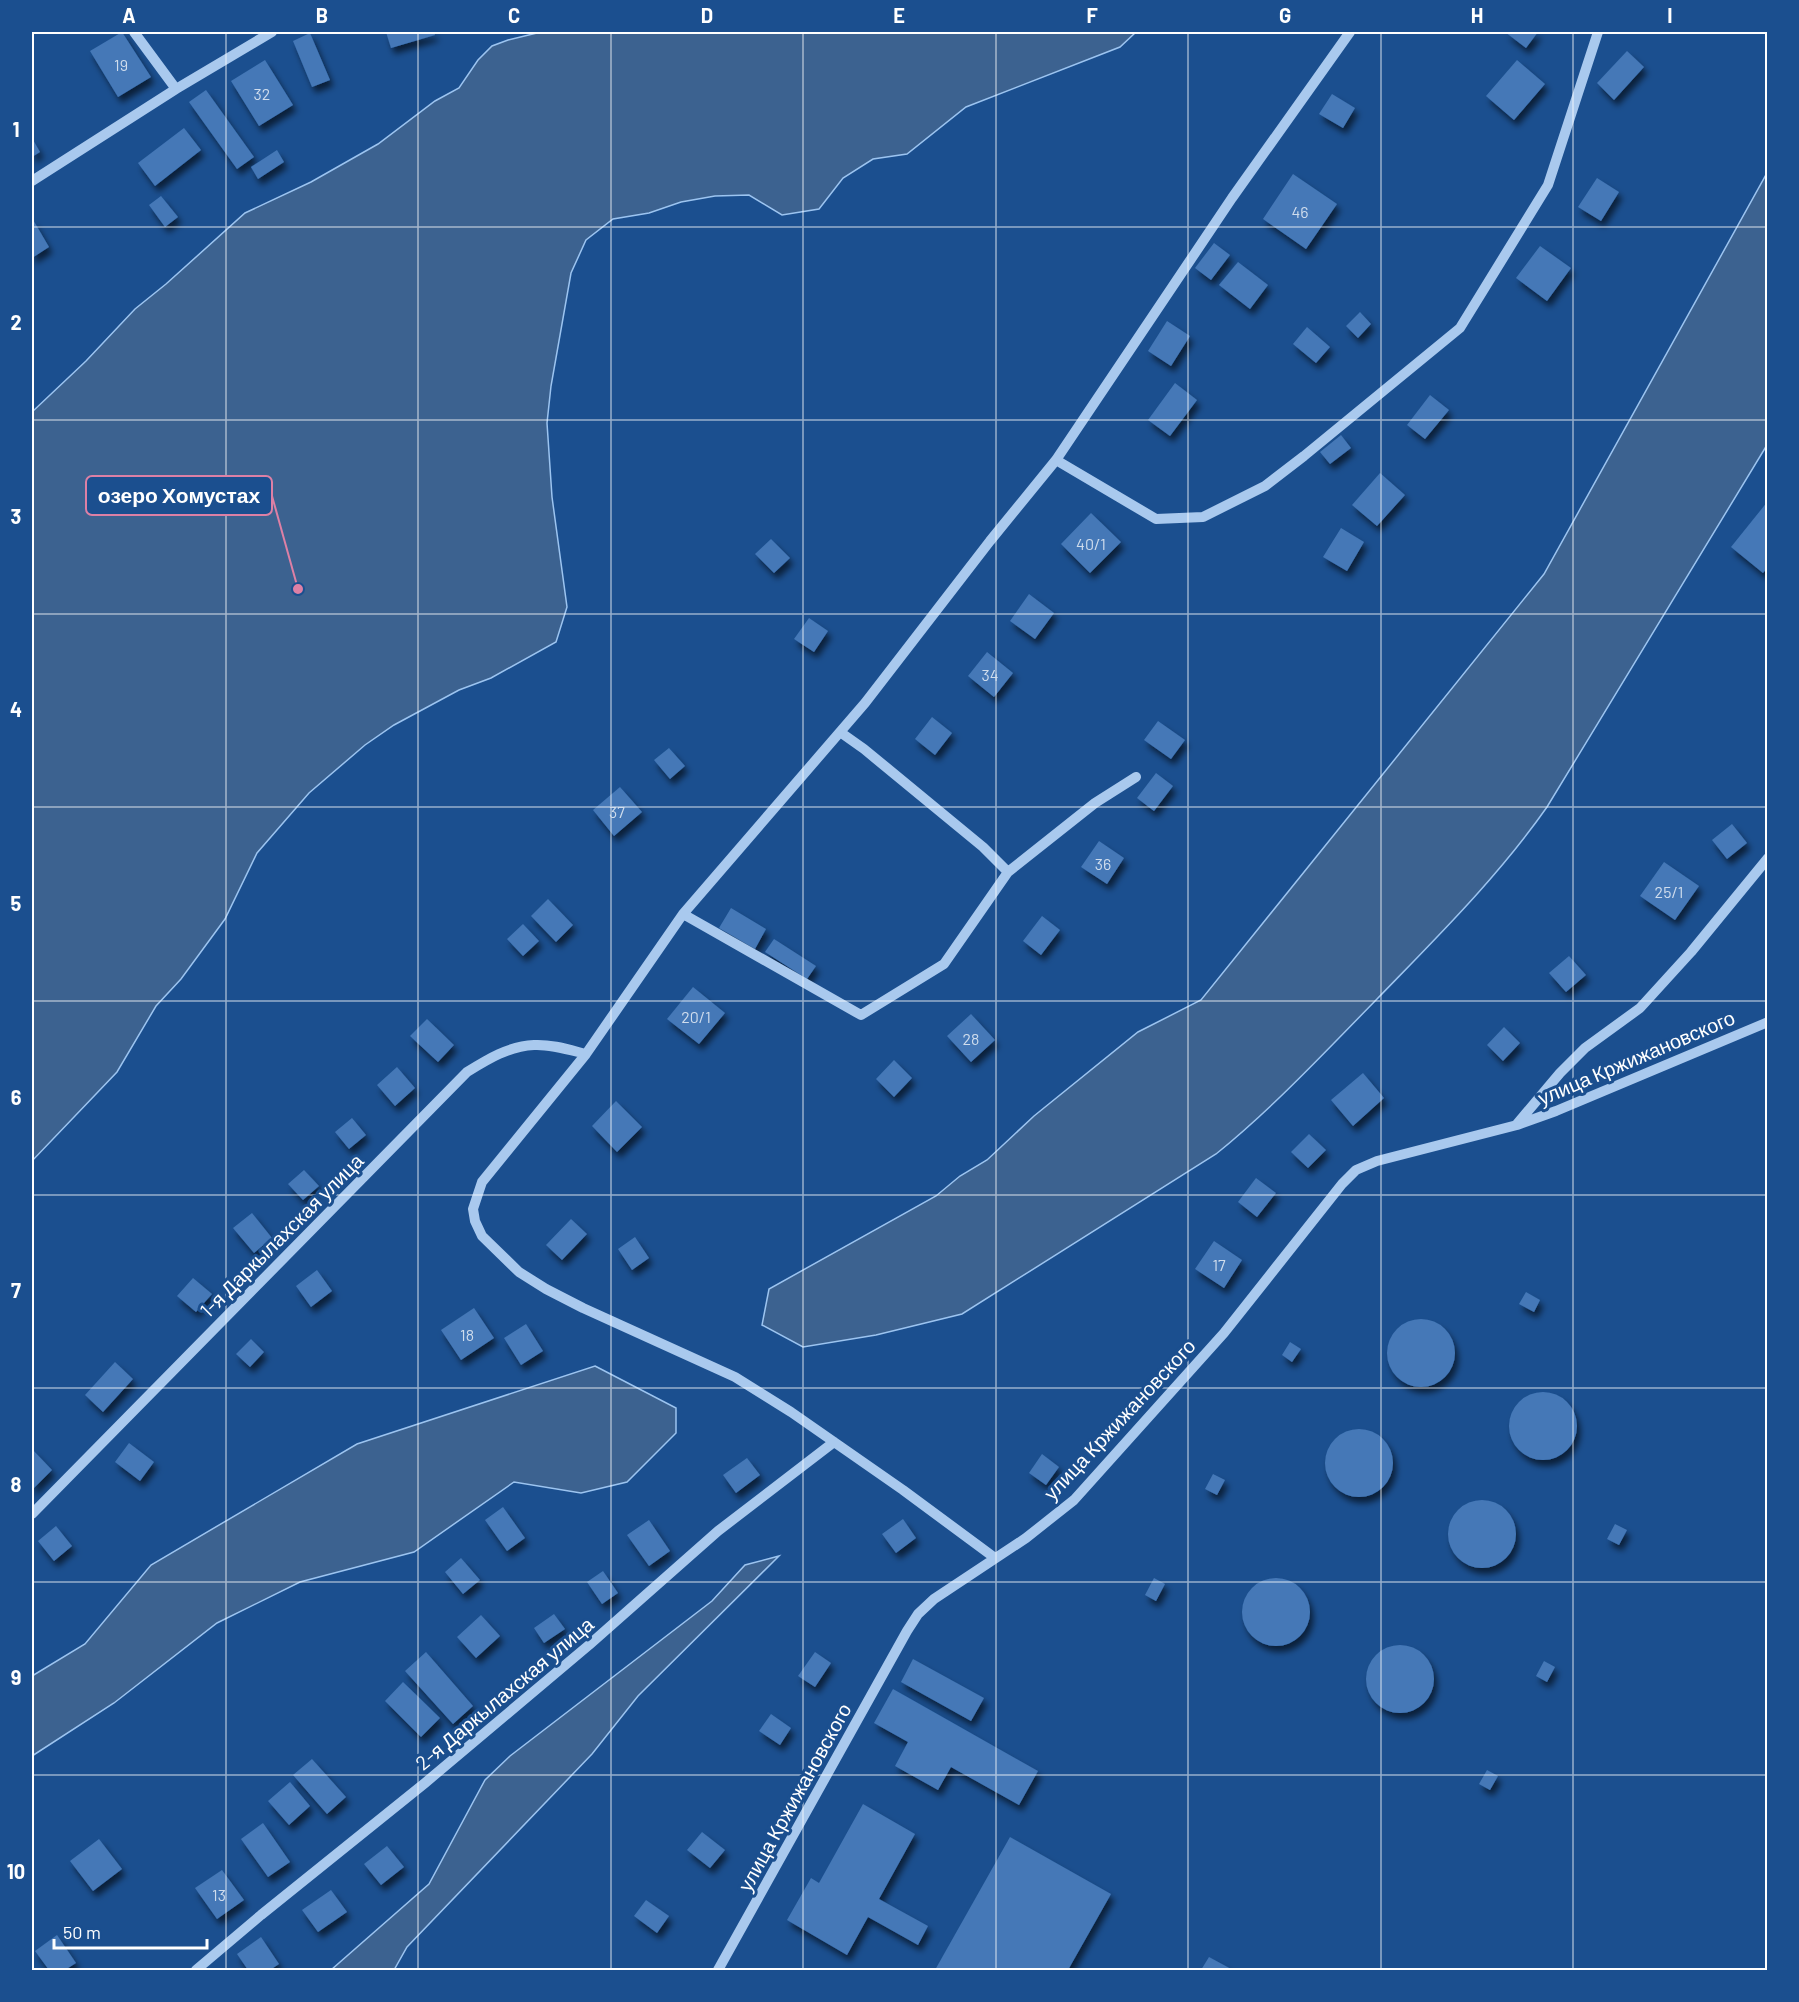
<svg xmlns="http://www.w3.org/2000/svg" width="1799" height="2002" viewBox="0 0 1799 2002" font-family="Barlow,sans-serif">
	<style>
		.water { fill: #3c6290; stroke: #9cc4f0; stroke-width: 1.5 }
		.building { fill: #4478b7; filter: url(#shadow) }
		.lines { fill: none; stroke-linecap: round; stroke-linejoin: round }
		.minor { stroke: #a9c9ee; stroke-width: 10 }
		.grid { fill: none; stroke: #fff; stroke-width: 1.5; stroke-opacity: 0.55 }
		.labels { text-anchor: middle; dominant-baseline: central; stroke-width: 6; stroke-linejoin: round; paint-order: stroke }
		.number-label { font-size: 16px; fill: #d0dded }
		.street-label { font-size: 20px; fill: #fff; stroke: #1b4f8f }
		.leader { fill: none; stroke: #dd80a5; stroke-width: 2 }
		.callout-dot { fill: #dd80a5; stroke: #1b4f8f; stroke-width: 2 }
		.callout { fill: #1b4f8f; stroke: #dd80a5; stroke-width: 2 }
		.callout-label { font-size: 21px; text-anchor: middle; font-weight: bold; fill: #fff }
		.neatline { fill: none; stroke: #fff; stroke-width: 2 }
		.grid-label { font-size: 20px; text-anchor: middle; font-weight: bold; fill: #fff }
	</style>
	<defs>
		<filter id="shadow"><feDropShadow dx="3.5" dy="6" stdDeviation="3" flood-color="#0009"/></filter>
	</defs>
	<rect width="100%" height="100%" fill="#1b4f8f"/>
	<!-- water -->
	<path class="water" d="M541,32H1136L1120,47L966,107L907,154L873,159L843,178L819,209L782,215L749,195L715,196L681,202L649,213L613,219L586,240L571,273L551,386L547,423L552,497L567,607L556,642L491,678L459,690L394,725L365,745L309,793L257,853L225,919L181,979L156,1006L117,1072L32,1161V412L86,361L135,309L166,284L245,213L311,182L378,144L435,101L459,88L478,60L492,46L508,40Z
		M1767,173V445L1547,807C1498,877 1437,937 1377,999C1325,1052 1274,1107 1216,1154L962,1314L876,1335L803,1347L762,1325L769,1289L936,1196L960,1176L987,1160L1034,1116L1138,1032L1201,1000L1544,574Z
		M595,1366L676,1408V1433L627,1482L581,1493L514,1482L414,1552L300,1582L217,1623L114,1703L32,1756V1676L85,1644L151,1565L357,1444Z
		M779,1556L638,1696L592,1754L407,1947L394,1970H331L429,1884L485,1780L510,1756L712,1601L745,1565Z"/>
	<!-- building -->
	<path class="building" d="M122,32L151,77L118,97L90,51Z
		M386,32H434L435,35L391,48Z
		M1505,32H1538L1526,48Z
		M310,33L330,80L312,87L293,41Z
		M1627,51L1644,67L1614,100L1597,83Z
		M265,60L293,105L259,126L231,81Z
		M1517,60L1545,84L1514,120L1486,96Z
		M206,90L254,157L237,169L189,102Z
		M1332,94L1355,108L1343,128L1319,114Z
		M184,128L201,150L155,186L138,163Z
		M32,138L40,152L32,157Z
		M277,150L284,162L258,179L251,167Z
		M1293,174L1337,204L1306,249L1263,219Z
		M1597,178L1619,192L1601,221L1578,207Z
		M161,196L178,217L165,227L149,205Z
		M32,218L49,247L32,258Z
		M1214,243L1230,255L1211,280L1195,268Z
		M1540,246L1571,268L1547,301L1516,278Z
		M1238,262L1268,285L1250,309L1219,285Z
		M1360,312L1371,324L1358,338L1346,326Z
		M1167,321L1190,336L1171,366L1148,351Z
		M1307,327L1330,347L1316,363L1293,344Z
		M1175,383L1197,400L1170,436L1148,420Z
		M1430,395L1449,410L1425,439L1407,425Z
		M1341,435L1351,448L1330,464L1320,452Z
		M1380,473L1405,495L1377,526L1352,505Z
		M1768,501V567L1763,573L1731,547Z
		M1091,513L1121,542L1090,573L1061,544Z
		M1341,528L1364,542L1347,571L1323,557Z
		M771,539L790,558L774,573L755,554Z
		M1029,594L1054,613L1035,639L1010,621Z
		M809,618L828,631L814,652L794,639Z
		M987,652L1013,673L994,697L968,676Z
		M932,717L952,733L935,755L915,739Z
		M1158,721L1185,740L1171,759L1144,740Z
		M669,748L685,766L670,779L654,760Z
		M1156,773L1173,786L1154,811L1137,798Z
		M620,787L642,812L614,836L593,810Z
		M1732,824L1747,843L1727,859L1712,840Z
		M1099,841L1124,858L1107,884L1081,867Z
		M1664,862L1699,886L1675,920L1640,896Z
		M548,899L573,925L556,942L531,916Z
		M731,908L766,929L755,949L719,928Z
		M1042,916L1060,930L1041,955L1023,941Z
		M523,924L539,941L523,956L507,939Z
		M774,939L816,966L807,979L765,952Z
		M1569,956L1586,975L1566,992L1549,973Z
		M693,987L725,1013L699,1044L667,1019Z
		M971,1014L995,1040L971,1062L947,1036Z
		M427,1019L454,1045L438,1062L410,1036Z
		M1504,1027L1520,1043L1503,1061L1487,1045Z
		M894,1060L912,1078L894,1097L876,1079Z
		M397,1067L415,1088L395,1106L377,1085Z
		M1363,1073L1384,1098L1353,1126L1331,1100Z
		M616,1101L642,1127L617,1152L592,1126Z
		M352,1118L366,1135L349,1149L335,1132Z
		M1309,1134L1326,1150L1308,1168L1291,1152Z
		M304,1170L319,1186L303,1200L288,1184Z
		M1256,1178L1276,1193L1257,1217L1238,1202Z
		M252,1213L272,1238L254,1253L233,1228Z
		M571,1219L587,1234L562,1260L546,1245Z
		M635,1237L649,1258L632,1270L618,1249Z
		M1214,1241L1242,1260L1224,1288L1195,1269Z
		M317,1270L332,1291L311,1307L296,1286Z
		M193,1278L212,1294L196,1312L177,1296Z
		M1526,1292L1540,1300L1534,1312L1519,1304Z
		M474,1308L494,1338L461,1360L441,1330Z
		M1387 1353a34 34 0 1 1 68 0a34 34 0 1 1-68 0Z
		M526,1324L543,1351L521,1365L504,1338Z
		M251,1339L264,1352L250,1367L236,1354Z
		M1290,1342L1301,1349L1292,1362L1282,1355Z
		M115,1362L133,1379L103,1412L85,1395Z
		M1509 1426a34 34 0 1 1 68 0a34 34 0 1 1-68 0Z
		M1325 1463a34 34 0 1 1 68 0a34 34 0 1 1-68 0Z
		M129,1443L154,1462L140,1481L115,1462Z
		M32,1449L52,1470L32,1490Z
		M1042,1454L1059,1467L1046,1485L1029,1473Z
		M747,1458L760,1475L736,1493L723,1475Z
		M1213,1474L1225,1480L1217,1495L1205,1489Z
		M1448 1534a34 34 0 1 1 68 0a34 34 0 1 1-68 0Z
		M503,1507L525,1538L507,1551L485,1520Z
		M903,1519L916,1538L896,1553L882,1534Z
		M649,1520L670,1551L649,1566L627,1535Z
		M1615,1524L1627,1530L1619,1545L1607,1539Z
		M56,1526L72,1546L54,1561L38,1541Z
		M461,1558L480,1580L463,1594L445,1572Z
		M603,1571L618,1593L602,1604L587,1582Z
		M1242 1612a34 34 0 1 1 68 0a34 34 0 1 1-68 0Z
		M1154,1578L1165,1584L1156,1601L1145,1595Z
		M554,1614L565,1629L544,1643L534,1628Z
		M481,1615L500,1636L476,1658L457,1637Z
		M1366 1679a34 34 0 1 1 68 0a34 34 0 1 1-68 0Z
		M426,1652L473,1706L453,1724L405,1671Z
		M815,1652L831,1663L815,1687L798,1676Z
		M913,1659L984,1698L971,1721L901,1682Z
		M1544,1661L1555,1667L1547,1682L1536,1676Z
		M403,1682L440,1718L421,1737L385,1701Z
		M893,1689L1038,1771L1019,1805L951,1767L938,1790L895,1766L908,1742L874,1723Z
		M771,1714L791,1728L780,1745L759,1731Z
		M312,1759L346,1797L327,1814L293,1775Z
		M1487,1770L1498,1776L1490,1790L1479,1784Z
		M290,1782L310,1806L289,1825L268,1801Z
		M863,1804L915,1834L879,1899L928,1926L918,1945L868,1917L847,1955L787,1920L811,1878L819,1883Z
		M263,1823L290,1862L268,1877L241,1839Z
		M702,1832L725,1850L710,1868L687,1850Z
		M1010,1837L1111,1894L1068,1970H935Z
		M99,1839L122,1869L93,1891L70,1861Z
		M387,1846L404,1867L381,1885L364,1864Z
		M222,1870L244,1900L217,1919L195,1888Z
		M331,1890L347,1912L318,1932L302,1910Z
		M646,1900L669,1916L657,1933L634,1916Z
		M57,1935L76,1963L65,1970H49L35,1951Z
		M261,1937L279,1964L270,1970H248L237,1954Z
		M1209,1957L1233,1970H1201Z"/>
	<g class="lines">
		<!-- minor -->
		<path class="minor" d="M134,32L176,89
			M32,181L176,89L272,32
			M1056,460L1156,519L1203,517L1265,486L1304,456L1460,328L1548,185L1598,32
			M840,732L864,749L983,847L1008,872
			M683,914L861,1015L944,964L1008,872L1095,803L1136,777
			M1517,1124L1560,1073L1585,1048L1640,1008L1691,952L1768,858
			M32,1514L467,1072C488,1059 509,1046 534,1045C551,1044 570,1050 586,1054
			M995,1558L903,1490L791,1412L735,1377L583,1308L546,1289L519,1272L482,1236L475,1221L473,1209L482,1182L586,1054L683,914L865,703L990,541L1056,460L1232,198L1350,32
			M196,1970L261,1915L425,1783L589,1645L718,1531L834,1442
			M718,1970L907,1631L918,1614L934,1599L1026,1538L1074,1500L1224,1333L1342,1184L1356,1170L1377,1161L1517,1125L1556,1111L1768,1022"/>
	</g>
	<!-- grid -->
	<path class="grid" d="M226,32V1970M418,32V1970M611,32V1970M803,32V1970M996,32V1970M1188,32V1970M1381,32V1970M1573,32V1970M32,227H1768M32,420H1768M32,614H1768M32,807H1768M32,1001H1768M32,1195H1768M32,1388H1768M32,1582H1768M32,1775H1768"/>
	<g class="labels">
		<!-- number labels -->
		<g class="number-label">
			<text x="121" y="64">19</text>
			<text x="262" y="93">32</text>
			<text x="1300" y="211">46</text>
			<text x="1091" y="543">40/1</text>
			<text x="990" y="674">34</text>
			<text x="617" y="811">37</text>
			<text x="1103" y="863">36</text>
			<text x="1669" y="891">25/1</text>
			<text x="696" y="1016">20/1</text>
			<text x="971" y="1038">28</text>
			<text x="1219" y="1264">17</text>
			<text x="467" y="1334">18</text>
			<text x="219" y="1894">13</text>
		</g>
		<!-- street labels -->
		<g class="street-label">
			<text transform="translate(1636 1057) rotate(-23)">улица Кржижановского</text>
			<text transform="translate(281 1235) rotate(-45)">1-я Даркылахская улица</text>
			<text transform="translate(1119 1419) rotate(-47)">улица Кржижановского</text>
			<text transform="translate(504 1693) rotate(-40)">2-я Даркылахская улица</text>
			<text transform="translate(794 1797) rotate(-61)">улица Кржижановского</text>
		</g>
	</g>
	<!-- callouts -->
	<path class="leader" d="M298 589L272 496"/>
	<circle class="callout-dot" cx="298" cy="589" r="6"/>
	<rect class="callout" x="86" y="476" width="186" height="39" rx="6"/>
	<g class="callout-label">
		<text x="179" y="503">озеро Хомустах</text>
	</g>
	<!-- border -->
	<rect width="1799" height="2002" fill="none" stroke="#1b4f8f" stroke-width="66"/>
	<!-- scale -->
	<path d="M54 1939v9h153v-9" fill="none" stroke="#ffffff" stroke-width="3"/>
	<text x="63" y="1939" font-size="18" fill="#ffffff" stroke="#1b4f8f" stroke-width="4.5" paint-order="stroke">50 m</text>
	<rect x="33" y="33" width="1733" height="1936" class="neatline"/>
	<g class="grid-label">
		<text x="129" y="23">A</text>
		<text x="322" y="23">B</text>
		<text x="514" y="23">C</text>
		<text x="707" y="23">D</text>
		<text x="899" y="23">E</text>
		<text x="1092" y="23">F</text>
		<text x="1285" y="23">G</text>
		<text x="1477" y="23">H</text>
		<text x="1670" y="23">I</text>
		<text x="16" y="137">1</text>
		<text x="16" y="330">2</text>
		<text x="16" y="524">3</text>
		<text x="16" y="717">4</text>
		<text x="16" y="911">5</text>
		<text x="16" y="1105">6</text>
		<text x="16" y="1298">7</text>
		<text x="16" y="1492">8</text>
		<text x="16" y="1685">9</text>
		<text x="16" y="1879">10</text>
	</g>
</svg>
